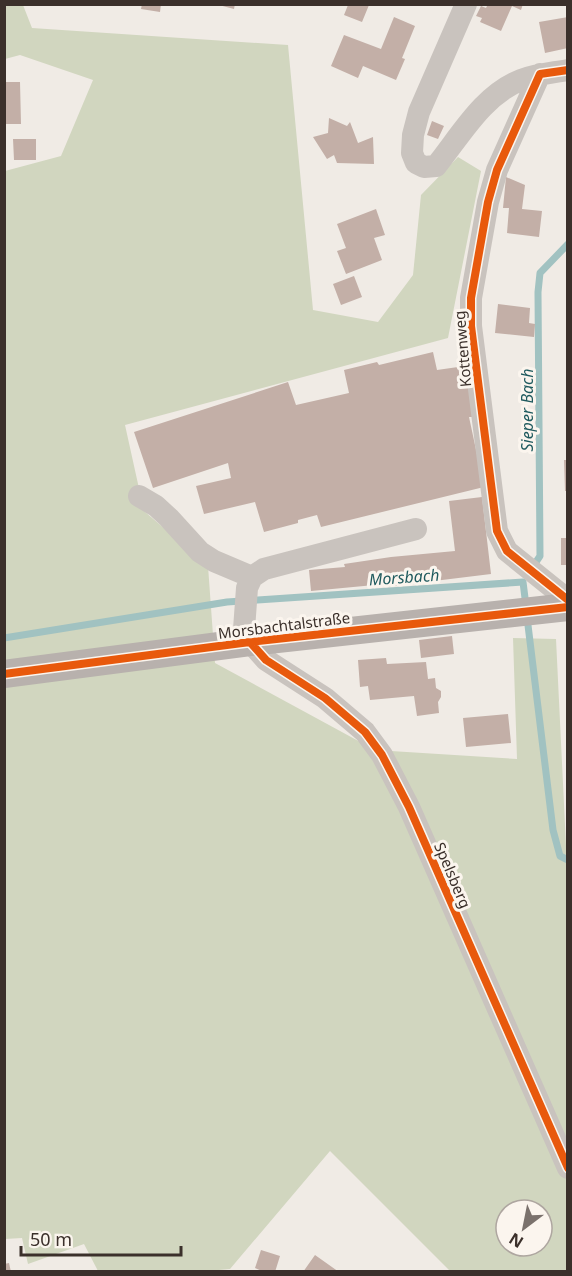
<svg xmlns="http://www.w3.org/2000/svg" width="572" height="1276" viewBox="0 0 572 1276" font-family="'Noto Sans',sans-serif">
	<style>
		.green { fill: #d1d6bf; fill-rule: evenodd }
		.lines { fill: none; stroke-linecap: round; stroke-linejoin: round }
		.stream { stroke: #a1c2c1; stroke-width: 7 }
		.building { fill: #c3afa7 }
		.minor { stroke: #c9c3be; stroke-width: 22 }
		.major { stroke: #b8b1ad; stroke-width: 28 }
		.cycleway-casing { stroke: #fbf5ee; stroke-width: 11 }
		.cycleway { stroke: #e8590c; stroke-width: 8 }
		.labels { text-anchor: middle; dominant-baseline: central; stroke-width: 6; stroke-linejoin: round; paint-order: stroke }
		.street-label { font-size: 15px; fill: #3b302b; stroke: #fbf5ee }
		.water-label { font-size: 16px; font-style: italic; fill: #1f5a5e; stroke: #fbf5ee }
	</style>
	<rect width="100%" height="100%" fill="#f0ebe5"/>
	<!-- green -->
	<path class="green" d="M4,5H23L32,28L288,45L313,310L378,322L413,275L421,195L458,157L481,171L448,338L125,425L144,511L208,566L215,663L375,750L517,759L513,638L556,639L568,887L567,1271H450L330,1151L230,1269L197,1272L98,1271L84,1244L28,1264L22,1238L5,1239V171L61,156L93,80L20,55L5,59ZM506,1210H542V1246H506Z"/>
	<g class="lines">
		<!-- stream -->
		<path class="stream" d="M532,568L540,556L538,292L540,273L568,244
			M527,617L553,830L560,856L568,860
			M4,638L227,602L523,582L526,606"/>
	</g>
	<!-- building -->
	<path class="building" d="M142,4H161L160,12L141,9Z
		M215,4H235L234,9Z
		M488,4H523L521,10L512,6L501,31L480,22L482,18L476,16L481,6L486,8Z
		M348,5H369L362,22L344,15Z
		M394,17L415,26L402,58L405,59L396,80L363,66L358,78L331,66L344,35L381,49Z
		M568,17V48L545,53L539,22Z
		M4,82H20L21,124H4Z
		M329,118L347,126L350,122L358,143L373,137L374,164L337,163L334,155L327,159L313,137L328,133Z
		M432,121L444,126L438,139L427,135Z
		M13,139H36V160H14Z
		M506,177L525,185L522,209L542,211L539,237L507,233L509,208H503Z
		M376,209L385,235L374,238L382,260L346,274L337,251L346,248L337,224Z
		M354,276L362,297L341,305L333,284Z
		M498,304L530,308L529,323L535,324L534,337L495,333Z
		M433,352L437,370L458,367L459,372L467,370L473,417H469L484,487L321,527L317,515L298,520V523L264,532L255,502L204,514L196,486L231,478L228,463L153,488L134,432L288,382L296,405L349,393L344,370L377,362L379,365Z
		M564,460H568V491H565Z
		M482,497L491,574L385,587V584L311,591L309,570L345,567L344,564L391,557L455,551L449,501Z
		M561,538H568V565H561Z
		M452,636L454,654L421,658L419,640Z
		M386,658L387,664L426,662L428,679L435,678L436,688L441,691V697L438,702L439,713L417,716L414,696L370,700L368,686L360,687L358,660Z
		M508,714L511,743L466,747L463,718Z
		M261,1250L280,1256L275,1272H264L255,1268Z
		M315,1255L339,1272H303Z
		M9,1263L11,1272H4V1264Z"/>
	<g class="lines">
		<!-- minor -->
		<path class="minor" d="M466,4L419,112L413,135L412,153L416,163L424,167L436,166C461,135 483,95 521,80C536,74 552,73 568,70
			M540,74L497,170L488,202L471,298V326L497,531L507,551L568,600
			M139,496L156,506L169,518L200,552L214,561L252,577
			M250,642L266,660L325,698L365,732L382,755L409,807L568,1168
			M243,643L247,588L252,577L264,569L416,529"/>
		<!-- major -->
		<path class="major" d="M4,674L250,642L568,607"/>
		<defs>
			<path id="cycleway" d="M568,70L540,74L497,170L488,202L471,298V326L497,531L507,551L568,600
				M250,642L266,660L325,698L365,732L382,755L409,807L568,1168
				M4,674L250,642L568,607"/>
		</defs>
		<!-- cycleway casing -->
		<use href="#cycleway" class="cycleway-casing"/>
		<!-- cycleway -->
		<use href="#cycleway" class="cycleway"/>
	</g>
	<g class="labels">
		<!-- street labels -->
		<g class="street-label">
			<text transform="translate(462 349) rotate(-95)">Kottenweg</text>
			<text transform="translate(284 625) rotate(-7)">Morsbachtalstraße</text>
			<text transform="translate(453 875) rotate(67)">Spelsberg</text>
		</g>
		<!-- water labels -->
		<g class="water-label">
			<text transform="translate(527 410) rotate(-90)">Sieper Bach</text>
			<text transform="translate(404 577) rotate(-4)">Morsbach</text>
		</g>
	</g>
	<!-- border -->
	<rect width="572" height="1276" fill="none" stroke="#3b302b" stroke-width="12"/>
	<!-- north arrow -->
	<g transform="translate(524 1228) rotate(212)"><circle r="28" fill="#fbf5ee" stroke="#aea6a0" stroke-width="1.5"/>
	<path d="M0-4.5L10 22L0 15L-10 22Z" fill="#7a716c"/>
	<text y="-9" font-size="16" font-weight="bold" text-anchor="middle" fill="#3b302b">N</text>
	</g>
	<!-- scale -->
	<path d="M21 1246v9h160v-9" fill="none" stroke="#3b302b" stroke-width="3"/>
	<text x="30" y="1246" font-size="18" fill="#3b302b" stroke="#fbf5ee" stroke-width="4.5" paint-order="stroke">50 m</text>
</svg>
